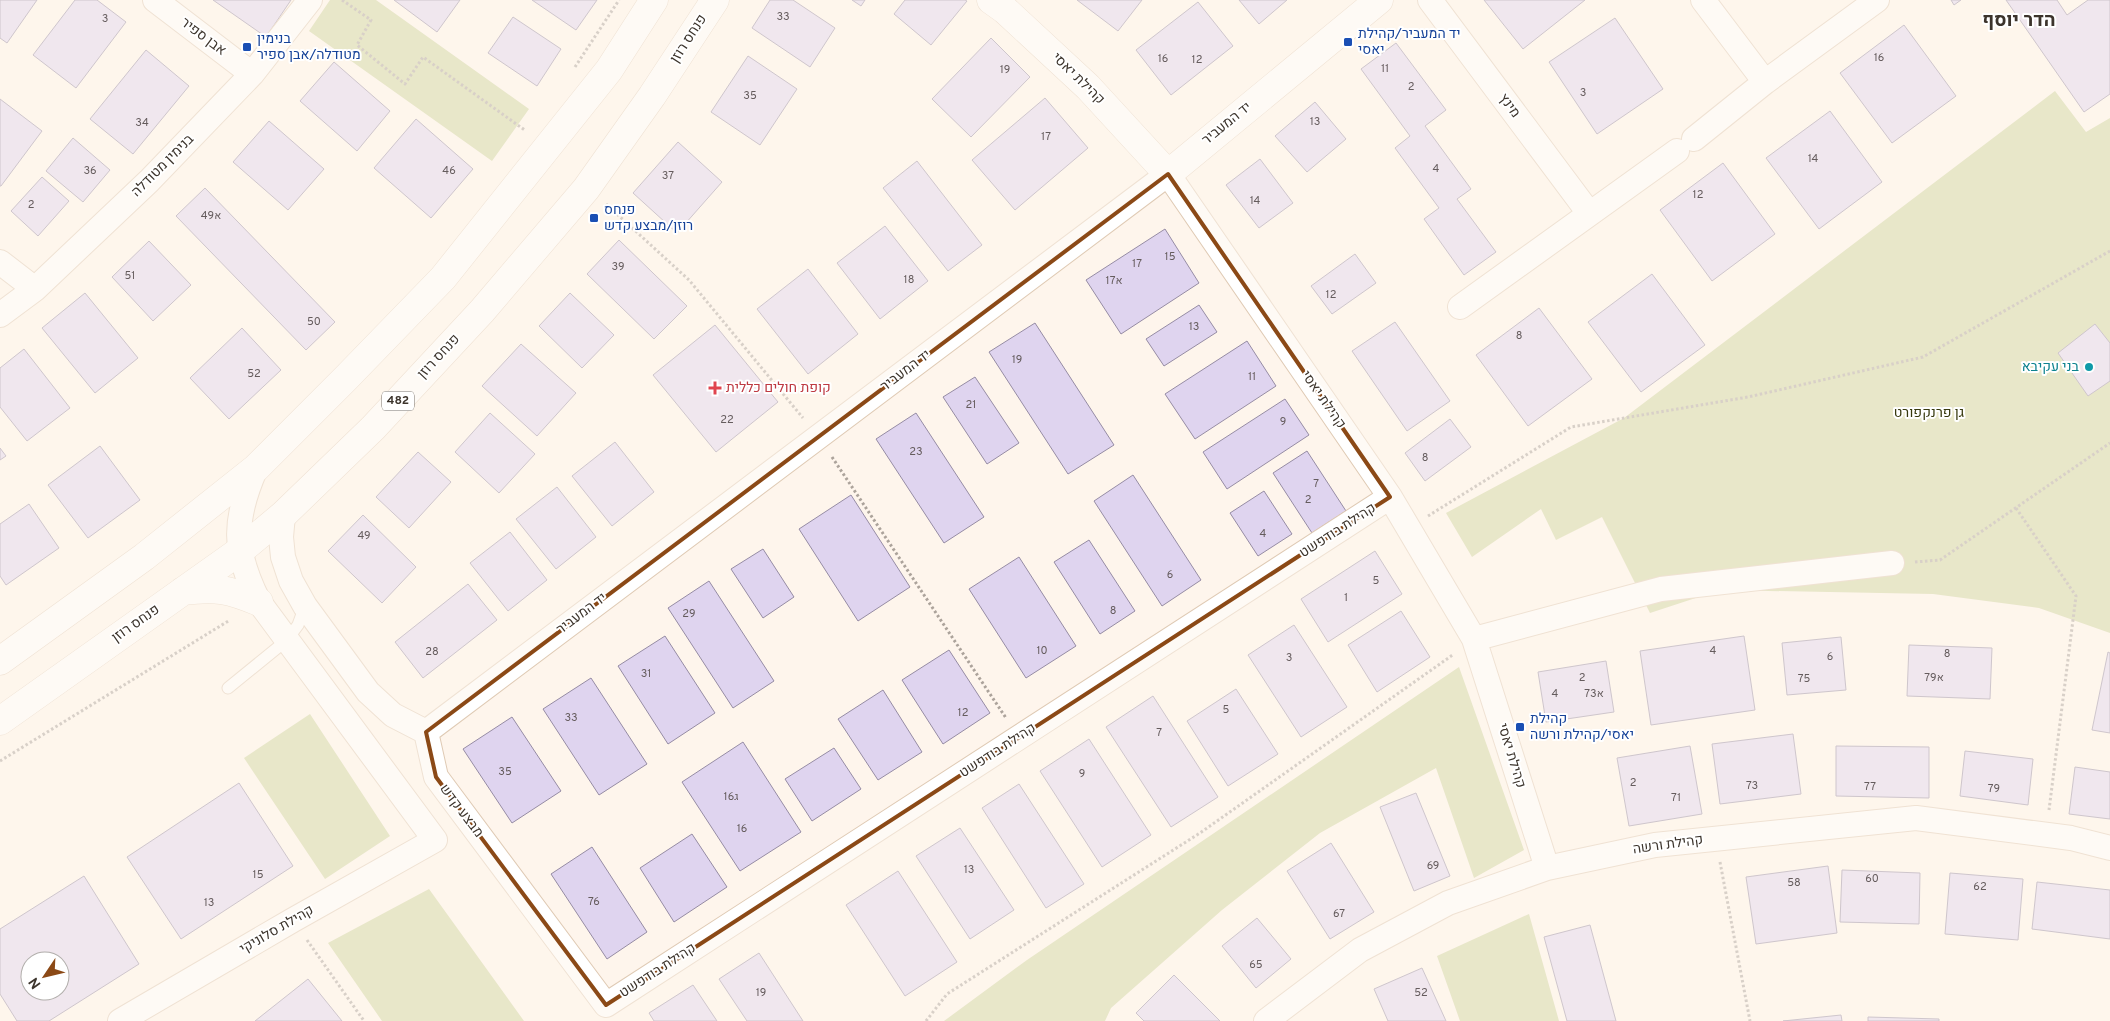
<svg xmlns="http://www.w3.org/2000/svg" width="2110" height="1021" viewBox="0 0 2110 1021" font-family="Overpass,Heebo,sans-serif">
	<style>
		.green { fill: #cfd49d }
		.building { fill: #dfd4ef; stroke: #968ca4; fill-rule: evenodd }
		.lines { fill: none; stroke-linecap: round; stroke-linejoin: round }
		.lane-casing { stroke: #dfcab4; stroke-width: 13 }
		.street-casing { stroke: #dfcab4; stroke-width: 26 }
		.secondary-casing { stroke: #dfcab4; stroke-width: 29 }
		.primary-casing { stroke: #dfcab4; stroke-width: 29 }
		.path { stroke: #aca39b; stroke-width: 3; stroke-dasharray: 2.5 2.5; stroke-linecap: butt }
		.lane { stroke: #fff; stroke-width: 11 }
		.street { stroke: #fff; stroke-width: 24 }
		.secondary { stroke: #fff; stroke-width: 28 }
		.primary { stroke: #fff; stroke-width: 28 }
		.marked { fill: none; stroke: #8b4916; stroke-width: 4; stroke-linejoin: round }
		.transit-dot { fill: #1a4fb4; stroke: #fff; stroke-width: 2 }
		.culture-dot { fill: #0f9aa8; stroke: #fff; stroke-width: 2 }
		.health-dot { fill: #e0444e; stroke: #fff; stroke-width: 2 }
		.labels { text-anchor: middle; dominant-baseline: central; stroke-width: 4; stroke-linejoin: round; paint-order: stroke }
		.number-label { font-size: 11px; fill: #655c5d }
		.shield { fill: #fff; stroke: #76716b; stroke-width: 1 }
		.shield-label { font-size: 12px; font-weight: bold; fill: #3c342c }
		.transit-label { font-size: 14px; fill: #164399; stroke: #fff; text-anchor: start }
		.street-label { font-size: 14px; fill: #3c342c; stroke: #fff }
		.culture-label { font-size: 14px; fill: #0d838f; stroke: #fff; text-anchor: end }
		.health-label { font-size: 14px; fill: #be3a42; stroke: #fff; text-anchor: start }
		.park-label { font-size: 14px; fill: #37390d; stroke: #fff }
		.district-label { font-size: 19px; font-weight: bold; fill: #3c342c; stroke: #fff }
	</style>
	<rect width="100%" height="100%" fill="#fef5ec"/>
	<!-- green -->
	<path class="green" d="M330,0H376L529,109L492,161L309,31Z
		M2055,91L2086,132L2110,118V633L2039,608L1933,594L1720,590L1650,613L1602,517L1556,540L1541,509L1472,557L1446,513L1624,418Z
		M1459,667L1524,850L1474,878L1436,768L1320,833L1222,910L1111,1008L1105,1021H944L1027,960Z
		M310,714L390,836L325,879L244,758Z
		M429,889L524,1021H382L328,943Z
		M1529,914L1559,1021H1460L1437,956Z"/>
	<!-- building -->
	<path class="building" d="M0,0H37L7,43L0,38Z
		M75,0H97L126,22L76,88L33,55Z
		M213,0H291L266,37Z
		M394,0H460L437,32Z
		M532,0H597L576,30Z
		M770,0H793L835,28L810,67L752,28Z
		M852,0H865L861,6Z
		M905,0H965L967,1L931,45L894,14Z
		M1077,0H1142L1118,31Z
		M1239,0H1287L1259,24Z
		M1484,0H1585L1523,49Z
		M1951,0H1961L1954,5Z
		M2006,0H2057L2067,15L2088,0H2110V94L2084,112Z
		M1198,2L1233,46L1171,95L1136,50Z
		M513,17L561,49L537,86L488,53Z
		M1615,18L1663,89L1597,134L1549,62Z
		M1904,25L1956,96L1892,143L1840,73Z
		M991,38L1030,77L971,137L932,99Z
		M1396,43L1446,110L1425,126L1471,189L1457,199L1496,252L1464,275L1424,219L1439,208L1395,148L1410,136L1361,69Z
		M146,50L189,86L133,154L90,119Z
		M748,56L797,89L760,145L711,112Z
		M334,62L390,111L357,151L300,101Z
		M1045,98L1088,148L1015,210L972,160Z
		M0,99L42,131L1,186H0Z
		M1315,102L1346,139L1307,172L1275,136Z
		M1830,111L1882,182L1819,229L1766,158Z
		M416,119L473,169L431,218L374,168Z
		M269,121L324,169L288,210L233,162Z
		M73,138L110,170L83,202L46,171Z
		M678,142L722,182L677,233L633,193Z
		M1260,159L1293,203L1259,228L1226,185Z
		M917,161L982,245L948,271L883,188Z
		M1723,163L1775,234L1712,281L1660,210Z
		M42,177L69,201L38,236L11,211Z
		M205,188L335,322L306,350L176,216Z
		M885,226L928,281L880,319L837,263Z
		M1165,229L1199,283L1121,334L1086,280Z
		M619,240L687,306L654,339L587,274Z
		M149,241L191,285L153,321L112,277Z
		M1355,254L1376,283L1332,314L1311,286Z
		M808,269L858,334L808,374L757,309Z
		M1652,274L1705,345L1641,392L1588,322Z
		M85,293L138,358L95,393L42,328Z
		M570,293L614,335L582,368L539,326Z
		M1199,305L1217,332L1164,366L1146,339Z
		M1539,308L1592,379L1528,426L1476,355Z
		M1395,322L1450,401L1407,431L1352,351Z
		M1035,323L1114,445L1068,474L989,352Z
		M2095,324L2110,343V381L2088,396L2058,353Z
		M715,325L778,402L716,452L653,375Z
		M242,328L281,370L229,419L190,378Z
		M1247,341L1276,386L1195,439L1165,394Z
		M521,344L576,393L537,436L482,386Z
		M24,349L70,408L27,441L0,407V368Z
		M975,377L1019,443L987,464L943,397Z
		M1285,399L1309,435L1227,489L1203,452Z
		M490,413L535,454L499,493L455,452Z
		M916,413L984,517L944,543L876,439Z
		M1450,419L1471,447L1425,481L1405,453Z
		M615,442L654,492L612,526L572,476Z
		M100,446L140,500L88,538L48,485Z
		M0,448L6,456L0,460Z
		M1307,451L1346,511L1312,533L1273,473Z
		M418,452L451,482L409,528L376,497Z
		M1133,475L1201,580L1162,606L1094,501Z
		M557,487L596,537L556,569L516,519Z
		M1264,491L1292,534L1258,556L1230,513Z
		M851,495L910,587L858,621L799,529Z
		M29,504L59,548L6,585L0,576V524Z
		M363,515L416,567L382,603L328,551Z
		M510,532L547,580L508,611L470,563Z
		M1089,540L1135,611L1100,634L1054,562Z
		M763,549L794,597L763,618L731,569Z
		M1375,551L1402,594L1328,642L1301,599Z
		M1019,557L1076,646L1026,678L969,589Z
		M709,581L774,681L733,708L668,608Z
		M468,584L497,620L423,678L395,642Z
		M1401,611L1430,657L1377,692L1348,645Z
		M1294,625L1347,707L1301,737L1248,655Z
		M665,636L715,713L668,744L618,666Z
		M1744,636L1755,710L1651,725L1640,651Z
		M1841,637L1846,690L1787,695L1782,643Z
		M1909,645L1992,648L1990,699L1907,696Z
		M949,650L990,713L943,744L902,680Z
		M2108,652L2110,653V733L2092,730Z
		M1606,661L1614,712L1546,722L1538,672Z
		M591,678L647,764L599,795L543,709Z
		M1236,689L1278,754L1228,786L1187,721Z
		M883,690L922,752L878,780L838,719Z
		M1153,696L1218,797L1171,827L1106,727Z
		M512,717L561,791L512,823L463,749Z
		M1793,734L1801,794L1720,804L1712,744Z
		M1089,739L1151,835L1102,867L1040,771Z
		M743,742L801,832L740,871L682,782Z
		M1690,746L1702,814L1629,826L1617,758Z
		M1836,746L1929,747V798L1836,796Z
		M834,748L861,789L812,821L785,779Z
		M1965,751L2033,759L2028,805L1960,796Z
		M2075,767L2110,772V819L2069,814Z
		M239,783L293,866L181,939L127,857Z
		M1019,784L1084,884L1046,908L982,808Z
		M1416,793L1450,876L1414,891L1380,807Z
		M960,828L1014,910L970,939L916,856Z
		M692,834L727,887L674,922L640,868Z
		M1331,843L1374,912L1330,939L1287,871Z
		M592,847L647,932L607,959L551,874Z
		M1828,866L1837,933L1756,944L1746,877Z
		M1842,870L1920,873L1919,924L1840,922Z
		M898,871L957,962L905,996L846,905Z
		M1950,873L2023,879L2018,940L1945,934Z
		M84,876L139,964L49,1021H17L0,994V929ZM30,961H60V991H30Z
		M2037,882L2110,890V939L2032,929Z
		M1257,918L1291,959L1256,988L1222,946Z
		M1590,925L1616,1021H1567L1544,937Z
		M759,953L803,1021H747L719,979Z
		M1422,968L1446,1021H1388L1374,989Z
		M1174,975L1220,1021H1144L1136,1013Z
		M308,979L342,1021H255Z
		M693,985L717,1021H654L649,1013Z
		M1841,1015L1842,1021H1783Z
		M1868,1017L1939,1019V1021H1868Z"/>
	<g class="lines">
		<defs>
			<path id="lane" d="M228,688L287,640L298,625L305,606"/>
			<path id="street" d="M155,0L252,74
				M1430,0L1589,213
				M1703,0L1765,82
				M1694,139L1765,82L1877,0
				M0,262L35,289
				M1460,307L1677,151
				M0,315L35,289L149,181L252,74L310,0
				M283,515L281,537L283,557L291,581L305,606L368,692L393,715L426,732
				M1474,639L1661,589L1892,563
				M426,732L1168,174L1390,497L1474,639L1547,868
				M426,732L436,777L606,1005L1390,497
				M120,1021L293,920L435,840L259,602C233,551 233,520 256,468
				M1266,1021L1360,950L1448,903L1547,868L1655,845L1916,818L2071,838L2110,848"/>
			<path id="secondary" d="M991,0L1005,10L1088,87L1168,174L1379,0"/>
			<path id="primary" d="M183,591C216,587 228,589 259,602
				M0,661L144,557L256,468L346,378L443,278L609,70L654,0
				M0,721L241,550L283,515L373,428L482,311L586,189L652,96L715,0"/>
		</defs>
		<!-- lane casing -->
		<use href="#lane" class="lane-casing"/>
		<!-- street casing -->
		<use href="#street" class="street-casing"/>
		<!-- secondary casing -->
		<use href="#secondary" class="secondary-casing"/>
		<!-- primary casing -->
		<use href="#primary" class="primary-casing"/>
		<!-- path -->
		<path class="path" d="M342,0L371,20L357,45L405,84L423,57L526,131
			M575,67L619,0
			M606,204L689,280L803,418
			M832,457L1006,718
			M2016,508L2076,596L2049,810
			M1428,516L1571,427L1748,397L1923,357L2110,251
			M1915,562L1940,560L2110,443
			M0,761L230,620
			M1720,862L1750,1021
			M307,940L364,1021
			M926,1021L947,994L1200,833L1454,654"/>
		<!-- lane -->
		<use href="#lane" class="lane"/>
		<!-- street -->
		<use href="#street" class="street"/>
		<!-- secondary -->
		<use href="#secondary" class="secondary"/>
		<!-- primary -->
		<use href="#primary" class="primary"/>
	</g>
	<!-- marked area -->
	<path d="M0 0H2110V1021H0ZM1168,174L1390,497L606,1005L436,777L426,732Z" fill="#fef5ec" fill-opacity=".55" fill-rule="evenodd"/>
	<path class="marked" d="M1168,174L1390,497L606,1005L436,777L426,732Z"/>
	<!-- markers -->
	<g class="transit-dot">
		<rect x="1343" y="37" width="10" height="10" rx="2.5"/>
		<rect x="242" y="42" width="10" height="10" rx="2.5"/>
		<rect x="589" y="213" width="10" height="10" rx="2.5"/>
		<rect x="1515" y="722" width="10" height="10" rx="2.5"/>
	</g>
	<circle class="culture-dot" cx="2089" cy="367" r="5"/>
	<path class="health-dot" d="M712.5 380.5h5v5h5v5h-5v5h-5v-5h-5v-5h5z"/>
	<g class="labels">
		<!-- number labels -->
		<g class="number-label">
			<text x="783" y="17">33</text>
			<text x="105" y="19">3</text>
			<text x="1879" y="58">16</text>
			<text x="1163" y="59">16</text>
			<text x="1197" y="60">12</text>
			<text x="1385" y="69">11</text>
			<text x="1005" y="70">19</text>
			<text x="1411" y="87">2</text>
			<text x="1583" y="93">3</text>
			<text x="750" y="96">35</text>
			<text x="1315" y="122">13</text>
			<text x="142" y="123">34</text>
			<text x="1046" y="137">17</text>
			<text x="1813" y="159">14</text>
			<text x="1436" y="169">4</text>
			<text x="90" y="171">36</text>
			<text x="449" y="171">46</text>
			<text x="668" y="176">37</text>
			<text x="1698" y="195">12</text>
			<text x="1255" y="201">14</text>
			<text x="31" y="205">2</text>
			<text x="211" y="216">49א</text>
			<text x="1170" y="257">15</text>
			<text x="1137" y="264">17</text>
			<text x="618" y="267">39</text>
			<text x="130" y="276">51</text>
			<text x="909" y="280">18</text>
			<text x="1114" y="281">17א</text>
			<text x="1331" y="295">12</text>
			<text x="314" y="322">50</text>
			<text x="1194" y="327">13</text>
			<text x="1519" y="336">8</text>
			<text x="1017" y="360">19</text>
			<text x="254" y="374">52</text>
			<text x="1252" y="377">11</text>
			<text x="971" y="405">21</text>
			<text x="727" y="420">22</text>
			<text x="1283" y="422">9</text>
			<text x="916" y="452">23</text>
			<text x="1425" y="458">8</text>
			<text x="1316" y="484">7</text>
			<text x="1308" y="500">2</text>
			<text x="1263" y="534">4</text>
			<text x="364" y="536">49</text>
			<text x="1170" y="575">6</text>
			<text x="1376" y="581">5</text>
			<text x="1346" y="598">1</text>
			<text x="1113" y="611">8</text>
			<text x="689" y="614">29</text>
			<text x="1042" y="651">10</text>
			<text x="1713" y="651">4</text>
			<text x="432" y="652">28</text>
			<text x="1947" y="654">8</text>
			<text x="1830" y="657">6</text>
			<text x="1289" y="658">3</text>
			<text x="646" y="674">31</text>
			<text x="1582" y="678">2</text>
			<text x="1934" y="678">79א</text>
			<text x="1804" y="679">75</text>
			<text x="1555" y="694">4</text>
			<text x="1594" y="694">73א</text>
			<text x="1226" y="710">5</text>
			<text x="963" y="713">12</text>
			<text x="571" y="718">33</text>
			<text x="1159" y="733">7</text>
			<text x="505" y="772">35</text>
			<text x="1082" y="774">9</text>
			<text x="1633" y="783">2</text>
			<text x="1752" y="786">73</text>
			<text x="1870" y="787">77</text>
			<text x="1994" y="789">79</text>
			<text x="731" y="797">16ג</text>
			<text x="1676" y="798">71</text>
			<text x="742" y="829">16</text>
			<text x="1433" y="866">69</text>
			<text x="969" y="870">13</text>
			<text x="258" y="875">15</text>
			<text x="1872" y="879">60</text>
			<text x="1794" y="883">58</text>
			<text x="1980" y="887">62</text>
			<text x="594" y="902">76</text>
			<text x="209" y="903">13</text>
			<text x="1339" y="914">67</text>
			<text x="1256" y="965">65</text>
			<text x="761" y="993">19</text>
			<text x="1421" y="993">52</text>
		</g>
		<!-- shield labels -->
		<rect class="shield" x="382" y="391.5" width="32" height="19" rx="4"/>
		<g class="shield-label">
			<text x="398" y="401">482</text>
		</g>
		<!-- transit labels -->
		<g class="transit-label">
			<text x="1358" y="34">יד המעביר/קהילת<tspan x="1358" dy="16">יאסי</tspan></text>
			<text x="257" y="39">בנימין<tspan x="257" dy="16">מטודלה/אבן ספיר</tspan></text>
			<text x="604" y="210">פנחס<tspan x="604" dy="16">רוזן/מבצע קדש</tspan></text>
			<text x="1530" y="719">קהילת<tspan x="1530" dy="16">יאסי/קהילת ורשה</tspan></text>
		</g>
		<!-- street labels -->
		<g class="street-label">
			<text transform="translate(203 37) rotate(37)">אבן ספיר</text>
			<text transform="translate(689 39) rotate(-57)">פנחס רוזן</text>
			<text transform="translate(1078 79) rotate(44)">קהילת יאסי</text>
			<text transform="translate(1509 106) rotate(53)">מינץ</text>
			<text transform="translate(1227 124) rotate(-39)">יד המעביר</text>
			<text transform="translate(163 166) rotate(-45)">בנימין מטודלה</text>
			<text transform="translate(439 357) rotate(-47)">פנחס רוזן</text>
			<text transform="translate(906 371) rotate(-37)">יד המעביר</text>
			<text transform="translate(1323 400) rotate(55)">קהילת יאסי</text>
			<text transform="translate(1338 531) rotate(-33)">קהילת בודפשט</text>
			<text transform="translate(582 614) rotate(-37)">יד המעביר</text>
			<text transform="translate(136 624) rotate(-35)">פנחס רוזן</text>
			<text transform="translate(998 751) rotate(-33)">קהילת בודפשט</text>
			<text transform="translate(1511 756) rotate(73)">קהילת יאסי</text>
			<text transform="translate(461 811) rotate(53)">מבצע קדש</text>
			<text transform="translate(1668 845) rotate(-8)">קהילת ורשה</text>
			<text transform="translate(277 930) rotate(-30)">קהילת סלוניקי</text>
			<text transform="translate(658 971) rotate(-33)">קהילת בודפשט</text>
		</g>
		<!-- culture labels -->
		<g class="culture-label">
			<text x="2079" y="367">בני עקיבא</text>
		</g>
		<!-- health labels -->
		<g class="health-label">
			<text x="726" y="388">קופת חולים כללית</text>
		</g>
		<!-- park labels -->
		<g class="park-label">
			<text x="1929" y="413">גן פרנקפורט</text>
		</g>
		<!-- district labels -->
		<g class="district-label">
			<text x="2019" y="21">הדר יוסף</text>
		</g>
	</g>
	<!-- north arrow -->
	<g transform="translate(45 976) rotate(235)"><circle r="24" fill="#ffffff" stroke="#b1aeab"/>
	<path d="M0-4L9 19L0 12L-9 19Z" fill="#8b4916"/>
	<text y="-8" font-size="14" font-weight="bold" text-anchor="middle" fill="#3c342c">N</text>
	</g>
</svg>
